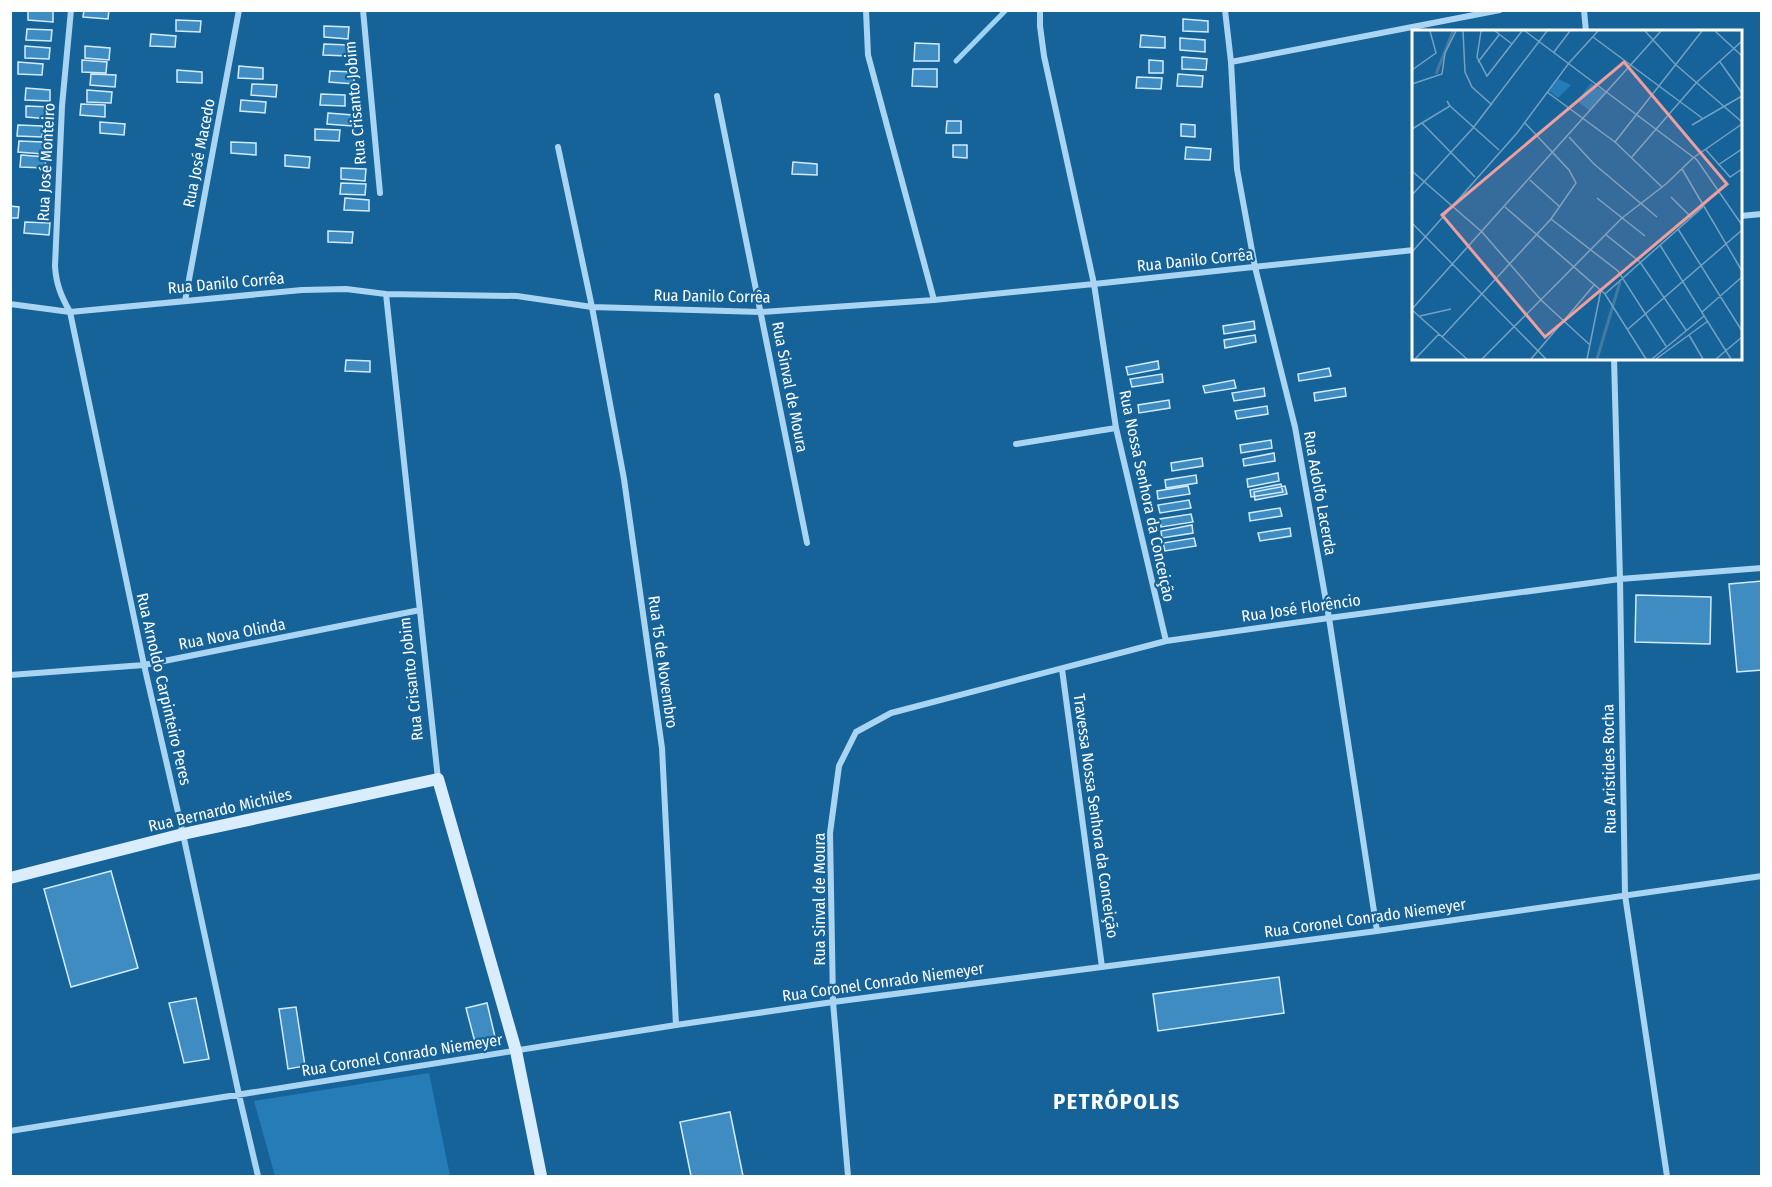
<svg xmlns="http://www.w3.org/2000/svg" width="1772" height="1187" viewBox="0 0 1772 1187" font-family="'Fira Sans Condensed',sans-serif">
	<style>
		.green { fill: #257cb6 }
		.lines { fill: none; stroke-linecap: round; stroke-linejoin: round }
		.stream { stroke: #9dd3f5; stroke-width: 5 }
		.building { fill: #3e8cc1; stroke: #d2ebfc; stroke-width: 1.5 }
		.street { stroke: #aad5f2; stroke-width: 6 }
		.secondary { stroke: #d9edfc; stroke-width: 12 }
		.labels { text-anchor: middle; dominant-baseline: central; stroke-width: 4.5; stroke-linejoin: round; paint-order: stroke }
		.street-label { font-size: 16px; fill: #fff; stroke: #16639a }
		.district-label { font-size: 22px; font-weight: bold; letter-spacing: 1.5px; fill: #fff; stroke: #16639a }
		.inset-river { fill: none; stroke: #447aa0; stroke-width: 3 }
		.inset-road { fill: none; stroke: #73a1c2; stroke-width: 1.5 }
		.view { fill: #ed9e9e; fill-opacity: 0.15; stroke: #ed9e9e; stroke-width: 3 }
		.inset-edge { fill: none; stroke: #fff; stroke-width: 3 }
	</style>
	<rect width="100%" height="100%" fill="#16639a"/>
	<!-- green -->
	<path class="green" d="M429,1073L450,1176H275L254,1101Z"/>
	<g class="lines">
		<!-- stream -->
		<path class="stream" d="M956,61L1006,10"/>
	</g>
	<!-- building -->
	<path class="building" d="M28,10L53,11V22L28,20Z
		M84,10H109L108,19L83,17Z
		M1183,19L1208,21V32L1183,31Z
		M176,20L201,21L200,32L176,31Z
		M324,26L349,27L348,39L324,37Z
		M27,29L52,30L51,41L26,40Z
		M151,34L176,36L175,47L150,46Z
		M1141,35L1165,37V48L1140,47Z
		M1180,38L1205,40V52L1180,50Z
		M915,43L939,44V61H914Z
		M324,44L349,45L348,56L323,55Z
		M25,46L50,48L49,59L25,58Z
		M85,46L110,48L109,60L85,58Z
		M1182,57L1207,59L1206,70L1182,69Z
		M82,60L107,62L106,73L82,72Z
		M1149,60L1163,61V73H1149Z
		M18,62L43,64L42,75L18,74Z
		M239,66L263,68V79L238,78Z
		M913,69H937V87L912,86Z
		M177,70L202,72V83L177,82Z
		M330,71L354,72V84L329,82Z
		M91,74L116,75L115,87L90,85Z
		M1178,74L1203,76L1202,87L1177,86Z
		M1137,77L1162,78L1161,89L1136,88Z
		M252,84L277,85L276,97L251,95Z
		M26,88L50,90V101L25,100Z
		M87,90L112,92L111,103L87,102Z
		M321,94L345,95V106L320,105Z
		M241,100L266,102L265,113L240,111Z
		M81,104L105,105V117L80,115Z
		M26,106L51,107L50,119L26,117Z
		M328,113L353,115L352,126L327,124Z
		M947,121H961V133H946Z
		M100,122L125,124L124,135L100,133Z
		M1181,124L1195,125V137L1181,136Z
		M18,125L43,126L42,137L17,136Z
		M315,129L340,130L339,141L315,140Z
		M19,141L43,142V154L18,152Z
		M231,142L256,143V155L231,153Z
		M953,145H967V158L953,157Z
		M1186,147L1211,149L1210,160L1185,159Z
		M21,155L46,157L45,168L20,167Z
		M285,155L310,157L309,168L285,166Z
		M793,162L817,164V175L792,174Z
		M341,168L366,169L365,181L341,179Z
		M341,183L366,184L365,195L340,194Z
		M345,198L369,200V211L344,210Z
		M10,206L19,207L18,218H10Z
		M25,222L50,223L49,235L24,233Z
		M328,231L353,232L352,243L328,242Z
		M1254,321L1255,329L1224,334L1223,326Z
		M1255,335L1256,342L1225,348L1224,340Z
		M346,360L370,361V372L345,371Z
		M1158,361L1159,369L1128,375L1126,367Z
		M1329,368L1331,376L1299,381L1298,374Z
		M1162,374L1163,382L1132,387L1130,379Z
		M1234,380L1236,388L1205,393L1203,386Z
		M1264,388L1265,396L1234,401L1232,393Z
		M1345,388L1346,396L1315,401L1314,393Z
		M1169,400L1170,408L1139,413L1138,405Z
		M1267,406L1268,414L1237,419L1235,411Z
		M1271,440L1272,448L1241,453L1240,445Z
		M1274,453L1275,461L1244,466L1243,459Z
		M1202,458L1203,466L1172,471L1171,463Z
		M1278,473L1279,481L1248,487L1247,479Z
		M1196,475L1197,483L1166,488L1165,480Z
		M1281,484L1283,492L1251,497L1250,490Z
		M1188,486L1190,494L1158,499L1157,491Z
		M1285,486L1287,494L1255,500L1254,492Z
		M1189,500L1191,508L1160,513L1158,505Z
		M1280,508L1282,516L1250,521L1249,513Z
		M1191,514L1193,522L1161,527L1160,519Z
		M1192,525L1193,533L1162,538L1161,531Z
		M1290,528L1291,536L1260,541L1258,533Z
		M1194,538L1196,546L1165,551L1163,543Z
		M1762,581V670L1737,672L1729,584Z
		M1636,595L1711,597L1710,644L1635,642Z
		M111,871L138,968L71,987L44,889Z
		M1279,977L1284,1013L1158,1031L1153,994Z
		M196,998L209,1059L184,1063L169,1003Z
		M487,1003L496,1041L476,1046L466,1008Z
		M296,1007L305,1066L288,1069L279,1009Z
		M730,1112L743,1176H691L680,1122Z"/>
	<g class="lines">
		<!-- street -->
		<path class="street" d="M71,10L62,106L55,266C56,284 61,296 70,312L144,665L183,834L239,1095L258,1176
			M363,10L380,193
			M866,10L868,55L934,300
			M1040,10V26L1044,56L1094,284L1116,428L1166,641
			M1225,10L1231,62L1237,169L1255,267L1295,427L1329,618L1377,931
			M1584,10L1586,32
			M1231,62L1500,10
			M717,96L807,543
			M558,147L592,307L624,479L662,748L676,1025
			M1740,216L1762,214
			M386,294L438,779
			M185,301L239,10
			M10,304L70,312L302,290L346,289L386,294L517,296L592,307L761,312L934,300L1094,284L1414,250
			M1614,358L1620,579L1625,895L1667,1176
			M1016,444L1116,428
			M1062,669L1102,967
			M10,675L144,665L420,610
			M10,1131L676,1025L833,1002L1377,931L1762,876
			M848,1176L833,1002L830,833L839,766L856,732L891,713L1166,641L1329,618L1620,579L1762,568"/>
		<!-- secondary -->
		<path class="secondary" d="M10,878L183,834L438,779L516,1051L541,1176"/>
	</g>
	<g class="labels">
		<!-- street labels -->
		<g class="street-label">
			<text transform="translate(355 103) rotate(-95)">Rua Crisanto Jobim</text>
			<text transform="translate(199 153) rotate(-79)">Rua José Macedo</text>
			<text transform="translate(46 162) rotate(-87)">Rua José Monteiro</text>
			<text transform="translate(1195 260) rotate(-6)">Rua Danilo Corrêa</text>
			<text transform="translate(226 283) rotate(-5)">Rua Danilo Corrêa</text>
			<text transform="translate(712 296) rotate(1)">Rua Danilo Corrêa</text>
			<text transform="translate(790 387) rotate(79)">Rua Sinval de Moura</text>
			<text transform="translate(1320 493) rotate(80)">Rua Adolfo Lacerda</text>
			<text transform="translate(1147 496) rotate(78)">Rua Nossa Senhora da Conceição</text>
			<text transform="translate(1301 608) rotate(-8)">Rua José Florêncio</text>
			<text transform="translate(232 634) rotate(-11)">Rua Nova Olinda</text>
			<text transform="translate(663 662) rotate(82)">Rua 15 de Novembro</text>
			<text transform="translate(411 679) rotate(-96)">Rua Crisanto Jobim</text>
			<text transform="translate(164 689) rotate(77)">Rua Arnoldo Carpinteiro Peres</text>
			<text transform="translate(1609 769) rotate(-91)">Rua Aristides Rocha</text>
			<text transform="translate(220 810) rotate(-13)">Rua Bernardo Michiles</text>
			<text transform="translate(1096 816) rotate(82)">Travessa Nossa Senhora da Conceição</text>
			<text transform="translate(819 899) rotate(-90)">Rua Sinval de Moura</text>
			<text transform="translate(1365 918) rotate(-8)">Rua Coronel Conrado Niemeyer</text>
			<text transform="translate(883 982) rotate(-8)">Rua Coronel Conrado Niemeyer</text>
			<text transform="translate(402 1055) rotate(-9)">Rua Coronel Conrado Niemeyer</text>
		</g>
		<!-- district labels -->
		<g class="district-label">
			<text x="1117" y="1101">PETRÓPOLIS</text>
		</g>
	</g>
	<!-- overview -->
	<g transform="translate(1412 30)">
		<rect width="330" height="330" fill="#16639a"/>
		<path d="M146,49L159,55L146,68L137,61ZM179,53L194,63L178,81L165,71Z" fill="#257cb6"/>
		<path class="inset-river" d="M24,44L41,1M185,329L208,252"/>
		<path class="inset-road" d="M51,1L53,42L60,57L80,75M69,1L65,27L75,46L110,1M83,1L100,14M113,1L285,130L330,195M233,1L263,34L330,92M303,1L330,26M181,7L290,88M142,22L158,1M66,32L87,5M308,32L330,63M0,40L24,23L18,1M0,54L30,44L33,23L44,1M135,62L203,112L250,157M38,76L87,120M10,93L63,147M280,95L330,66M0,99L38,76L35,71M157,107L182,134L245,187M203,112L290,1M294,120L318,147L330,139M219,128L285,52L330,11M306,135L330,119M270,139L330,241M0,141L70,202L129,270L178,315M118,150L148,177M0,165L61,98L135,1M259,167L279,187M185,168L233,206M93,177L193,264L234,329M139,189L206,241L254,316M0,193L134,329M266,199L330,301M193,204L228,232L274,300M248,215L319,329M0,222L105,103L157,33L186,1M193,264L291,177M0,279L249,1M0,280L55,329M290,282L330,247M8,286L39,279M216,299L330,200M277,305L291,329M30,307L139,189L164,153L157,140L112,92M3,329L27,304M70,329L210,188L254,154L281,128L330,94M119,329L183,254M175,329L189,260M240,329L292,286M244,329L296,291M304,329L330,307"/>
		<path class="view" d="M212,32L315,154L133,307L30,185Z"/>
		<rect width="330" height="330" class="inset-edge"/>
	</g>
	<!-- border -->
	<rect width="1772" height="1187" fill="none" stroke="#ffffff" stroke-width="24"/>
</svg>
